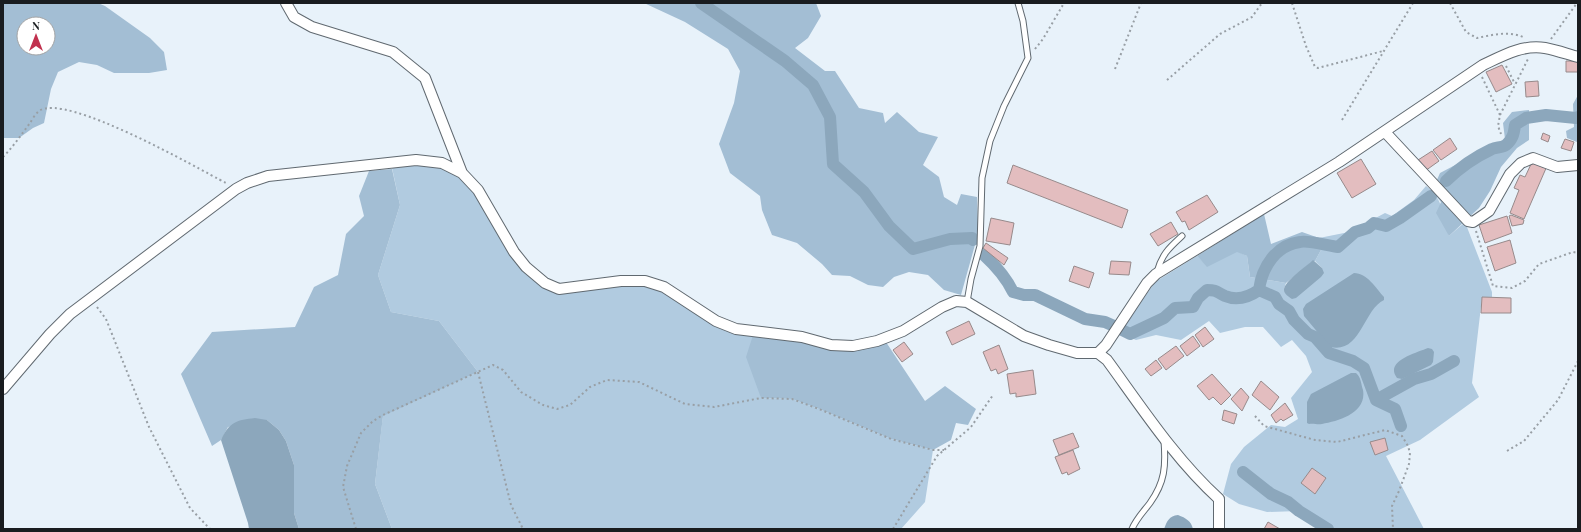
<svg xmlns="http://www.w3.org/2000/svg" width="1581" height="532" viewBox="0 0 1581 532" font-family="'Playfair Display',serif">
	<style>
		.green { fill: #b1cbe0 }
		.forest { fill: #a3bed4; fill-rule: evenodd }
		.water { fill: #8ca7bc }
		.lines { fill: none; stroke-linecap: round; stroke-linejoin: round }
		.canal { stroke: #8ca7bc; stroke-width: 12 }
		.building { fill: #e3bdbf; stroke: #978a8b }
		.lane-casing { stroke: #606970; stroke-width: 7 }
		.street-casing { stroke: #606970; stroke-width: 12 }
		.path { stroke: #989fa5; stroke-width: 2; stroke-dasharray: 2 3; stroke-linecap: butt }
		.lane { stroke: #fff; stroke-width: 5 }
		.street { stroke: #fff; stroke-width: 10 }
	</style>
	<rect width="100%" height="100%" fill="#e8f2fa"/>
	<!-- green -->
	<path class="green" d="M416,160L462,173L514,252L559,289L645,281L716,321L754,332L761,398L792,399L819,409L891,439L933,450L925,502L901,529H392L375,484L383,415L478,372L439,321L391,312L378,275L400,205L391,163Z
		M1426,186C1443,198 1444,217 1449,236L1465,222L1492,292V297L1482,298L1472,383L1479,397L1420,440L1386,456L1424,529H1328L1299,511L1267,512L1239,504L1223,494L1231,464L1244,447L1271,425L1285,427L1298,419L1291,398L1312,372L1306,356L1292,340L1281,347L1263,327H1245L1220,333L1209,321L1181,340L1156,335L1136,340L1120,333L1155,282L1197,256L1207,266L1237,251L1247,256L1250,277L1286,283L1284,289L1322,268L1315,261L1321,250L1319,238L1349,232L1385,213L1392,216L1414,200Z"/>
	<!-- forest -->
	<path class="forest" d="M3,3H98L105,6L150,38L164,52L167,70L149,73H114L97,65L79,62L58,72L51,89L44,123L33,128L19,138H3ZM24,24H48V48H24Z
		M644,3H816L821,16L808,38L795,48L825,71H835L859,108L883,113L885,123L897,112L919,132L938,137L923,165L939,177L944,197L957,205L961,194L977,197L978,234L961,295L944,290L928,275L909,272L894,277L883,287L868,285L850,276L832,275L822,264L797,243L772,235L762,210L760,196L730,173L719,144L734,103L740,71L728,49L685,22Z
		M1578,95V152L1577,142L1567,138L1566,131L1574,127L1573,104Z
		M1529,110V140L1517,148L1501,167L1490,191L1479,208L1449,236L1436,213L1441,202L1432,191L1440,173L1505,139L1503,123L1512,112Z
		M392,169L400,205L378,275L391,312L439,321L478,372L383,416L375,484L392,529H299L294,513V465L286,441L279,430L267,420L228,427L221,440L212,446L181,374L212,332L295,327L314,287L338,275L346,234L364,216L359,196L369,171Z
		M1264,214L1271,244L1302,232L1319,238L1321,250L1315,261H1313L1286,283L1250,277L1247,256L1237,252L1207,267L1197,256Z
		M754,332L831,345L884,339L925,401L945,386L976,409L968,425L956,423L951,440L933,450L891,439L819,409L792,399L761,398L746,357Z"/>
	<!-- water -->
	<path class="water" d="M1313,260L1322,268L1324,273L1321,277L1296,298L1292,299C1289,297 1284,294 1284,290C1284,281 1307,266 1313,260Z
		M1354,273C1367,273 1376,288 1384,297V300C1363,310 1361,354 1330,347L1304,316L1303,309L1306,304Z
		M1428,348L1432,349L1434,352L1433,362L1431,365L1402,379L1397,378C1384,361 1416,353 1428,348Z
		M1351,373H1356C1361,377 1361,384 1363,390C1367,413 1339,421 1322,424C1317,425 1314,423 1309,424L1307,423V402L1311,394Z
		M255,418L267,420L279,430L286,441L294,465V513L299,529H249L248,523L221,440C229,422 237,420 255,418Z
		M1178,515C1186,518 1191,521 1193,529H1164C1167,521 1169,516 1178,515Z"/>
	<g class="lines">
		<!-- canal -->
		<path class="canal" d="M701,3L785,61L813,85L830,117L833,164L864,192L889,226L913,249L950,239L972,238L973,240
			M1446,181C1459,168 1475,157 1492,149C1496,147 1502,148 1506,145C1513,139 1514,133 1515,125L1526,118L1546,115L1576,118L1578,117
			M984,255C996,266 1006,277 1013,292L1024,295H1035L1085,319L1105,322L1114,326
			M1259,290L1275,297L1279,304L1289,311L1294,320L1308,334L1315,337L1329,353L1353,361L1364,368L1376,400L1395,409L1401,426
			M1120,329L1130,334L1164,318L1175,308L1193,307L1198,298L1207,290C1218,290 1216,292 1225,296C1237,301 1249,297 1259,290C1262,267 1276,245 1300,242C1308,240 1329,246 1338,247L1355,232L1368,228L1374,223L1386,226L1400,218L1431,196
			M1376,400L1414,379L1431,374L1454,361
			M1243,472L1271,494L1288,502L1299,511L1328,529"/>
	</g>
	<!-- building -->
	<path class="building" d="M1566,61H1578V72H1566Z
		M1502,65L1512,84L1496,92L1486,72Z
		M1538,81L1539,96L1526,97L1525,82Z
		M1543,133L1550,136L1548,142L1541,139Z
		M1450,138L1457,149L1441,160L1433,150Z
		M1565,139L1574,142L1571,151L1561,148Z
		M1432,151L1439,161L1425,171L1418,160Z
		M1361,159L1376,184L1352,198L1337,173Z
		M1532,162L1547,166L1524,219L1510,213L1519,190L1514,188L1520,175L1525,177Z
		M1013,165L1128,210L1122,228L1007,183Z
		M1207,195L1218,212L1189,230L1185,221L1182,222L1176,212Z
		M1511,215L1524,220L1523,224L1512,226L1509,216Z
		M1507,216L1512,233L1485,243L1479,225Z
		M991,218L1014,223L1010,245L986,241Z
		M1171,222L1178,234L1158,246L1150,234Z
		M1510,240L1516,263L1495,271L1487,247Z
		M986,243L1008,258L1004,265L983,248Z
		M1111,261L1131,262L1129,275L1109,274Z
		M1074,266L1094,273L1089,288L1069,281Z
		M1482,297L1511,298V313H1481Z
		M969,321L975,334L952,345L946,332Z
		M1205,327L1214,339L1203,347L1195,335Z
		M1193,336L1200,346L1187,356L1180,346Z
		M904,342L913,354L902,362L893,350Z
		M999,345L1008,369L998,374L996,369L991,371L983,352Z
		M1176,346L1184,356L1166,370L1158,359Z
		M1156,360L1162,368L1151,376L1145,369Z
		M1033,370L1036,394L1016,397V393L1010,394L1007,374Z
		M1212,374L1231,395L1221,405L1213,397L1209,400L1197,386Z
		M1261,381L1279,397L1270,410L1252,395Z
		M1241,388L1249,397L1242,411L1231,399Z
		M1285,403L1293,415L1283,421L1281,419L1276,423L1271,415Z
		M1224,410L1237,414L1234,424L1222,420Z
		M1073,433L1079,447L1059,455L1053,440Z
		M1385,438L1388,450L1375,455L1370,442Z
		M1073,450L1080,469L1068,475L1067,472L1062,474L1055,457Z
		M1312,468L1326,478L1315,494L1301,483Z
		M1268,522L1280,529H1264Z"/>
	<g class="lines">
		<defs>
			<path id="lane" d="M1157,272C1162,254 1169,248 1182,236
				M967,302L971,279L980,246L982,178L990,141L1004,106L1028,58L1023,21L1018,3
				M1132,529C1136,519 1144,511 1150,503C1165,482 1166,466 1164,441"/>
			<path id="street" d="M286,3L294,17L312,27L393,52L425,78L462,173
				M1385,132L1468,221L1473,222L1489,211L1510,174L1521,163L1533,158L1557,167L1578,165
				M1098,353L1107,360C1142,408 1175,459 1219,499V529
				M3,389L50,334L70,314L236,189L247,183L268,176L416,160L442,163L462,173L478,190L514,252L526,267L545,283L559,289L621,281H645L664,287L716,321L736,329L802,337L831,345L853,346L877,341L903,331L942,307L956,301L967,302L1024,336L1049,345L1077,353H1098L1106,345L1147,283L1156,274L1339,162L1483,65C1502,56 1523,44 1545,48C1556,50 1567,54 1578,57"/>
		</defs>
		<!-- lane casing -->
		<use href="#lane" class="lane-casing"/>
		<!-- street casing -->
		<use href="#street" class="street-casing"/>
		<!-- path -->
		<path class="path" d="M1292,3L1306,46L1315,67L1318,68L1383,51
			M1450,3L1466,32L1477,38C1492,35 1510,30 1525,38
			M1551,39L1577,3
			M1035,49L1043,39L1064,3
			M1506,66L1515,84
			M1115,69L1141,3
			M1482,77L1500,115L1498,126L1501,134
			M1167,80L1220,34L1252,17L1262,3
			M1500,115L1528,59
			M1342,120L1413,3
			M3,157C13,147 21,135 30,123C32,120 35,114 39,111C65,92 197,168 226,183
			M1476,231L1493,286L1512,288L1525,281L1539,264L1573,252L1578,253
			M97,307L106,319L149,427L190,508L210,529
			M478,372L511,505L523,529
			M1255,416L1264,426L1315,440L1337,442L1385,430L1402,436L1408,446L1410,453L1409,464L1399,491L1392,506L1393,529
			M1507,451L1524,441L1558,400L1578,361
			M356,529L343,487L347,466L361,433L373,421L383,415L493,365L503,370L521,392L543,405L557,409L570,405L590,387L607,380L639,382L685,404L714,407L761,398L792,399L819,409L891,439L933,450H944
			M893,529L937,456L971,427L993,395"/>
		<!-- lane -->
		<use href="#lane" class="lane"/>
		<!-- street -->
		<use href="#street" class="street"/>
	</g>
	<!-- border -->
	<rect width="1581" height="532" fill="none" stroke="#191c1f" stroke-width="8"/>
	<!-- north arrow -->
	<g transform="translate(36 36)"><circle r="19" fill="#ffffff" stroke="#a3a4a5"/>
	<path d="M0-3L7 15L0 10L-7 15Z" fill="#c1314e"/>
	<text y="-6" font-size="11" font-weight="bold" text-anchor="middle" fill="#191c1f">N</text>
	</g>
</svg>
